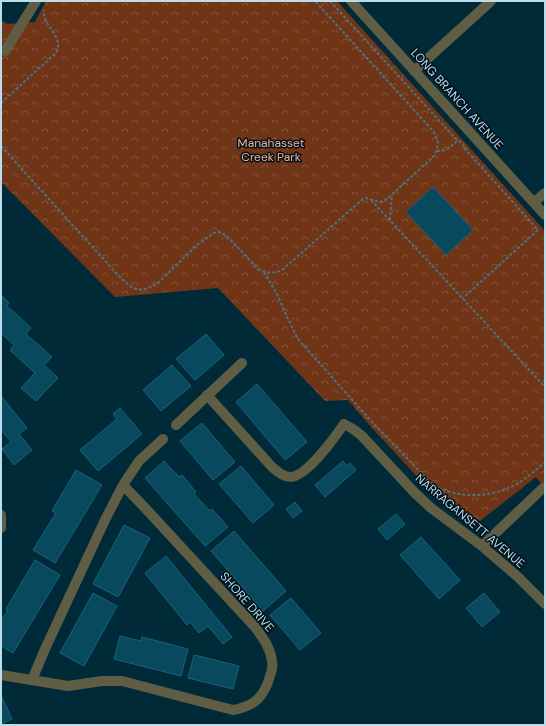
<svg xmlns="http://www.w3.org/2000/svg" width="546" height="726" viewBox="0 0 546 726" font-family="'DM Sans',sans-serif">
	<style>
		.forest { fill: url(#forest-crowns) }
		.building { fill: #09495d; stroke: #14657f }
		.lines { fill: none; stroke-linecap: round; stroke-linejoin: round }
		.path { stroke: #4d7381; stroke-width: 2; stroke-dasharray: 3 2; stroke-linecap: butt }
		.minor { stroke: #5f5e45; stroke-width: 10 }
		.labels { text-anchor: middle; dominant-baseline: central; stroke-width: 3; stroke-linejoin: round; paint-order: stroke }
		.street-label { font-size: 12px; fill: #badceb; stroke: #00111a }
		.park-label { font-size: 12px; fill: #efb398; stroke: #00111a }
	</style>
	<defs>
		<pattern id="forest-crowns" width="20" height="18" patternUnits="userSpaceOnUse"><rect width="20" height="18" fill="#703516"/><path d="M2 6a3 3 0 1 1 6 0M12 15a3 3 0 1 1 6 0" fill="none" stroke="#825238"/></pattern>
	</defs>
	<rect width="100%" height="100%" fill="#012a38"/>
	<!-- forest -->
	<path class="forest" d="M46,1H337L545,231V488L536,477L480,521L426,486L372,428L348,400L325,401L218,288L115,297L1,182V21L8,24L35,22Z"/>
	<!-- building -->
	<path class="building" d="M433,187L473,230L446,255L406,212Z
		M1,295L9,303L7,306L31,328L26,334L52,357L44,365L58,378L36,401L21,388L35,373L10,350L14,345L1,333Z
		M206,334L224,355L195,380L176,359Z
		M172,365L191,386L161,411L143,390Z
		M257,384L307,442L285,460L236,402Z
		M1,396L27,428L19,434L32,450L14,465L2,449L11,442L1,430Z
		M120,408L142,434L98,471L80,450L117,419L113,414Z
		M202,423L235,462L213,480L180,441Z
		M164,461L179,477L182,475L196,492L194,494L210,511L212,509L228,527L205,546L145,478Z
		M343,461L347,466L350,463L356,470L325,497L315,485Z
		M241,466L274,505L253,523L219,484Z
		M76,470L102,485L55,563L33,550L56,513L52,511Z
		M295,502L302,511L293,518L286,509Z
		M396,514L405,524L387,540L378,529Z
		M124,525L150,538L118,597L93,584Z
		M234,531L286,591L263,611L211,551Z
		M421,537L460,580L439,599L400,555Z
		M166,556L232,637L223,644L208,626L199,633L190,622L187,625L145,573Z
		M35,560L60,575L13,653L1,646V621L8,610L6,609Z
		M93,593L117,606L84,666L60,653Z
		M484,593L500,612L482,627L466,608Z
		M291,598L321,633L300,650L270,615Z
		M120,636L141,641L142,637L188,649L181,676L114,659Z
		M194,655L239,666L233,689L188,678Z
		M1,695L12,719L1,724Z"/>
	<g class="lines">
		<!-- path -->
		<path class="path" d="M330,1L456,139L463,144L465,149L538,230L463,298
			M1,103L56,53C65,35 42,27 44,10
			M1,146L116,273C131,288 137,296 158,283L197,245L214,233L219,232L227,236L258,269C267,273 273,274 282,270L363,199L366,198L380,202L387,199L434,156C439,147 439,140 433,131L315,1
			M437,151C446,152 452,146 458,140
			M371,200L545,387
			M390,220L392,195
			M264,272L278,296L287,317L298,339L372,422L432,484C459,501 500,498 526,478C533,473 539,467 545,462"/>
		<!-- minor -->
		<path class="minor" d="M351,1L545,215
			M5,51L36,1
			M414,71L491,1
			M534,202L545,193
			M207,395L272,467C278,472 283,477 291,477C307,476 335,437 344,424L353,429L361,435L415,493L431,508L482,546L518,577L545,604
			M176,425L242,363
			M1,515V528
			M482,546L543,488
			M1,675L68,686L102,681H122L233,710C255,706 264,697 270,676C272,671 273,666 272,661C270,647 263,638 255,627L147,510L123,485
			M32,680L45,649L105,520L123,485L139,461L163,439"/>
	</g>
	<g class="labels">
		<!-- street labels -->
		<g class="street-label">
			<text transform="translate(457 99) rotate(48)">LONG BRANCH AVENUE</text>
			<text transform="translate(470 521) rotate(40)">NARRAGANSETT AVENUE</text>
			<text transform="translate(247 602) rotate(49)">SHORE DRIVE</text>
		</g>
		<!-- park labels -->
		<g class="park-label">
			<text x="271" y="143">Manahasset<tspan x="271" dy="14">Creek Park</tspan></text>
		</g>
	</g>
	<!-- border -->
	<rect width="546" height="726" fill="none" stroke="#badceb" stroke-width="4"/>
</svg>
